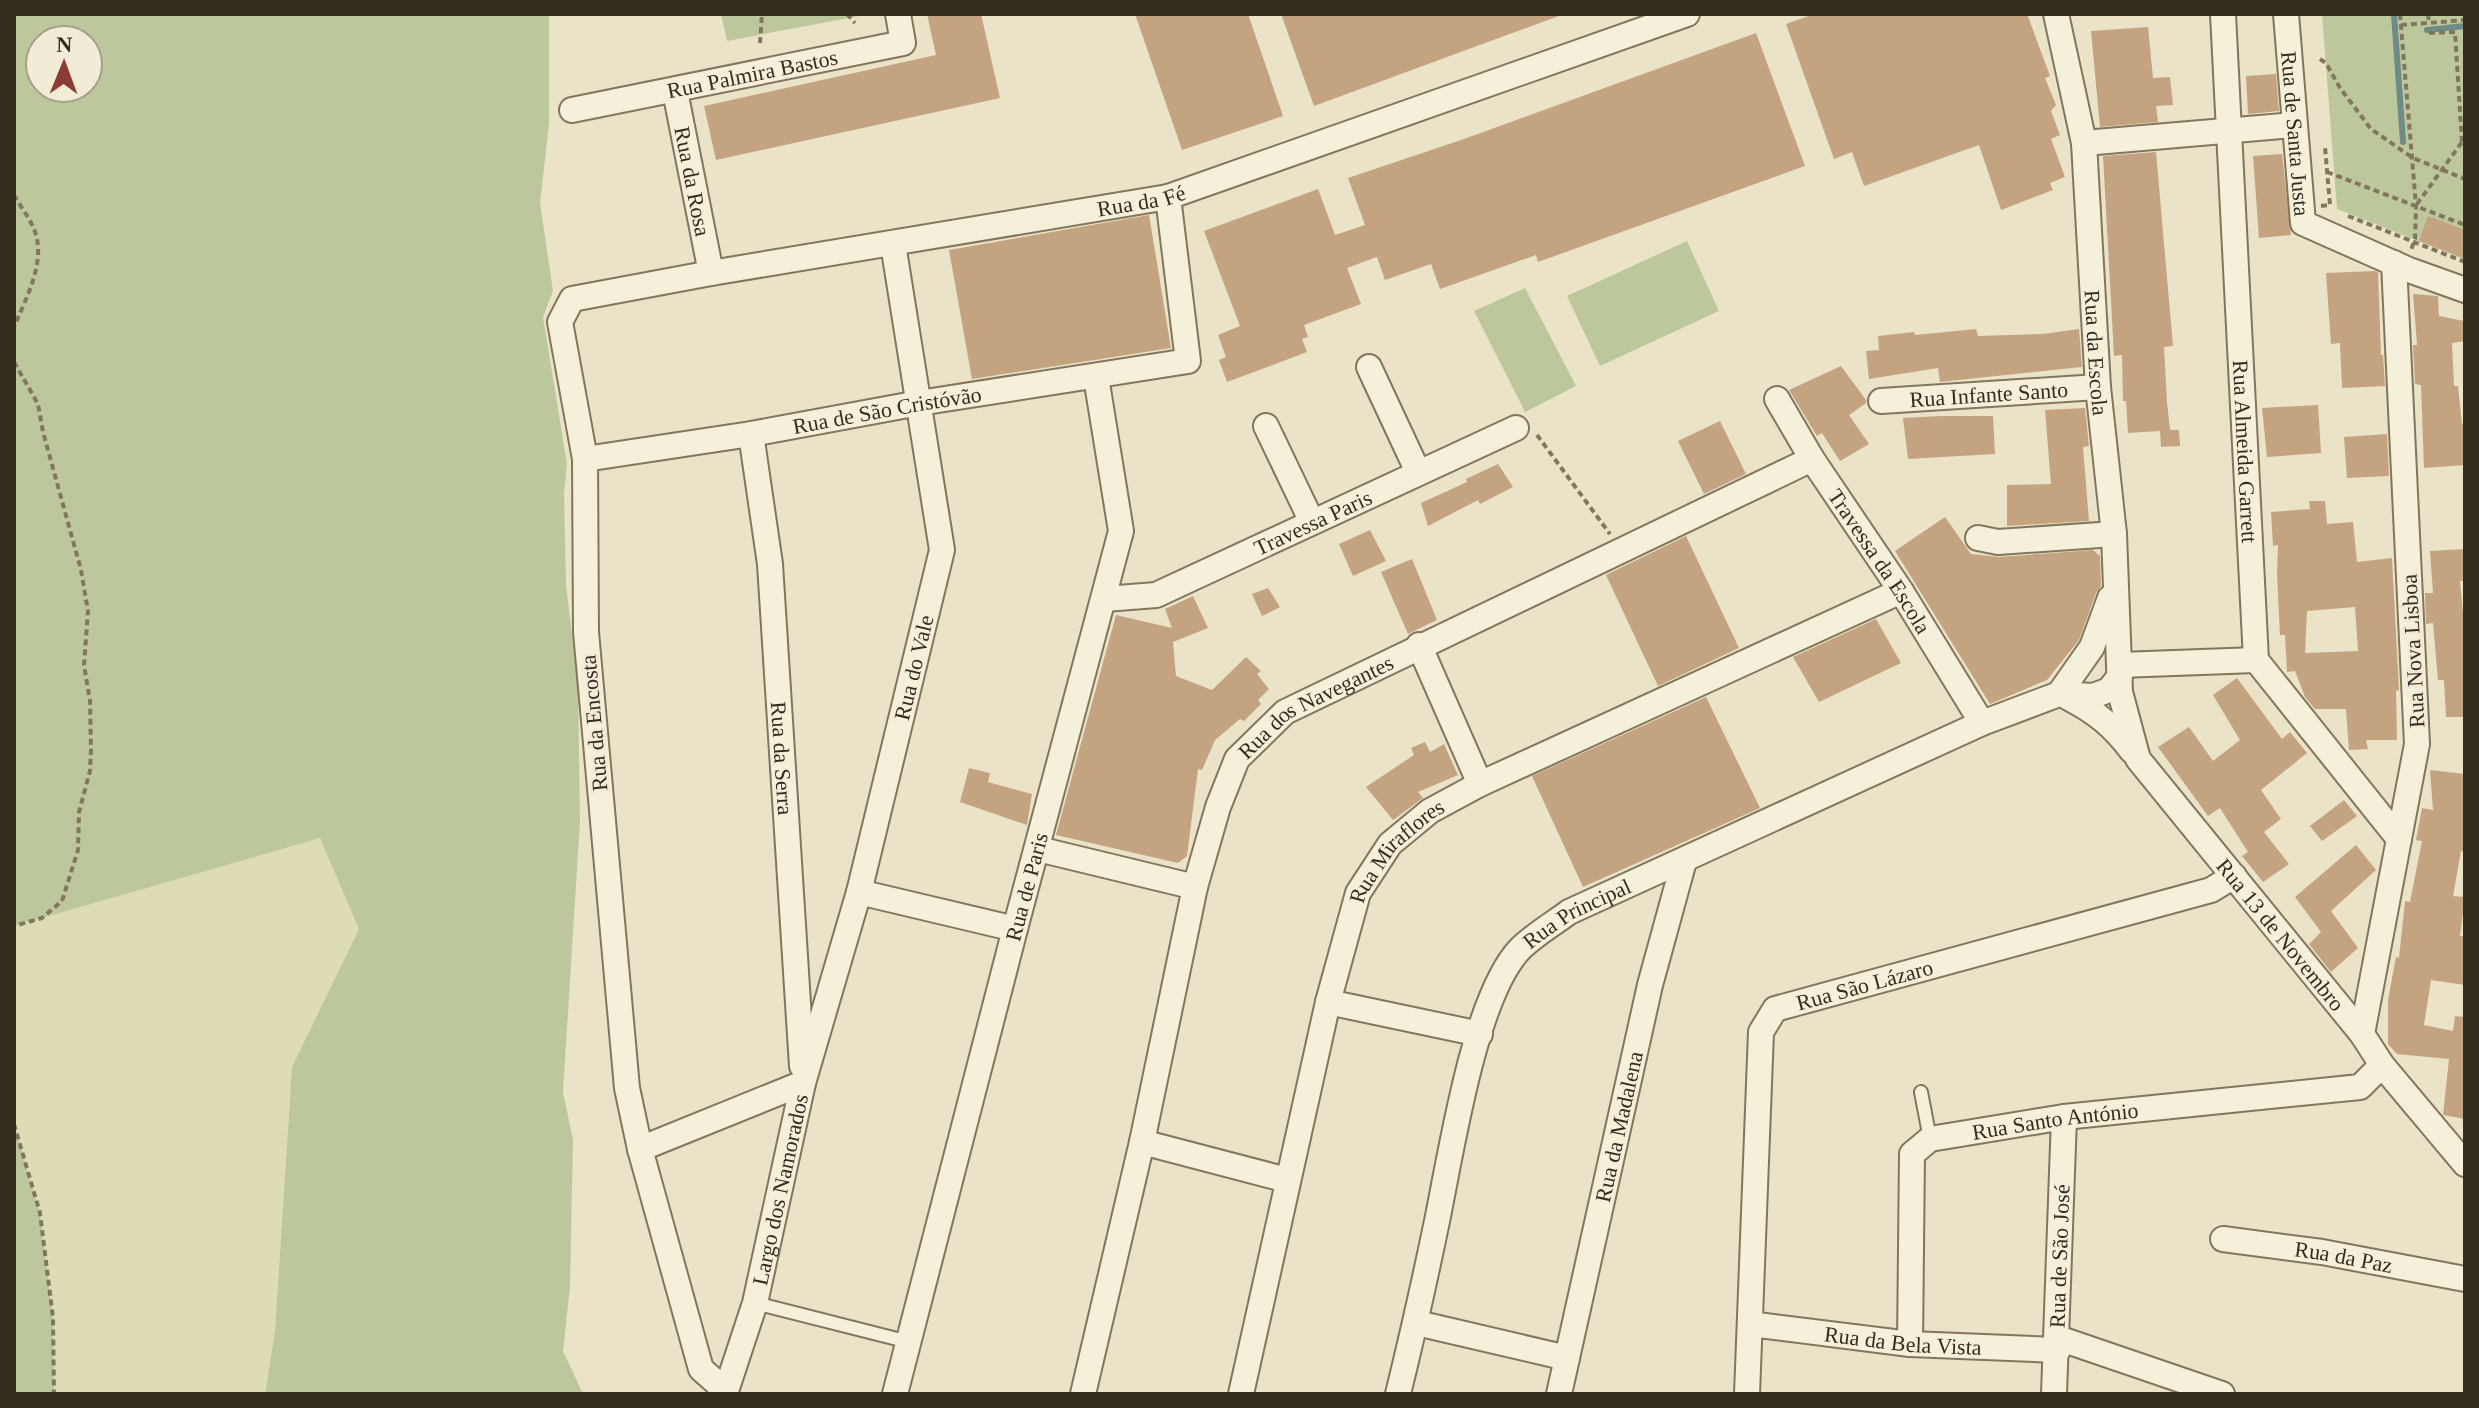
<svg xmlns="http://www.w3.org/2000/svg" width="2479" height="1408" viewBox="0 0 2479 1408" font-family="'Times New Roman',serif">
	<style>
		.farmland { fill: #dedcb5 }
		.green { fill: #bdc79c; fill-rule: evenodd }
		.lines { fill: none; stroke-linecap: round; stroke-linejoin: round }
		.stream { stroke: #6f8b87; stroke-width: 6 }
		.building { fill: #c4a381; fill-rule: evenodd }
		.service-casing { stroke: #83765e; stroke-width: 16 }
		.minor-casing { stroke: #83765e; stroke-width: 28 }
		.path { stroke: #83765e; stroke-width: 4; stroke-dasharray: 6 4; stroke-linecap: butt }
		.service { stroke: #f5f0d9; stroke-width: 12 }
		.minor { stroke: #f5f0d9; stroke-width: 24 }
		.labels { text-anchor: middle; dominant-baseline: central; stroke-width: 6; stroke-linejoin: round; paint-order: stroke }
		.street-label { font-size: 22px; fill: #352c20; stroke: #f2ecd6 }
	</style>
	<rect width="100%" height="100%" fill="#eae3c7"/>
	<!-- farmland -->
	<path class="farmland" d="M320,837L359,929L292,1067L275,1331L265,1394H54L53,1318L40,1213L14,1124V926Z"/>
	<!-- green -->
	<path class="green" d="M14,14H549V124L540,203L553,291L543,317L567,464L564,493L566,585L578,686L580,821L563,1092L573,1140L570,1286L563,1351L583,1394H265L275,1331L292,1067L359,929L320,838L14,926ZM40,40H88V88H40Z
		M721,14H859V16L727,41Z
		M2322,14H2465V259L2337,209Z
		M1687,241L1719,311L1600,366L1567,296Z
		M1525,288L1576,386L1525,412L1474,311Z
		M14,1124L40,1213L53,1318L54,1394H14Z"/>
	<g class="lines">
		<!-- stream -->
		<path class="stream" d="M2394,14L2403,142
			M2427,30L2465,26"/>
	</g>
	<!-- building -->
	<path class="building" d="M927,14H981L1000,98L716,160L704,106L936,55Z
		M1135,14H1248L1283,116L1182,150Z
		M1281,14H1559V16L1314,106Z
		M1814,14H2027L2050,76L2045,78L2056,105L2051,111L2060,135L2051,139L2065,177L2050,183L2053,190L2001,210L1979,145L1864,186L1852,152L1834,159L1786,24Z
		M2148,27L2153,78L2170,77L2173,105L2156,106L2158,122L2100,127L2091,31Z
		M1756,33L1805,166L1538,262L1536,255L1440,289L1431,264L1385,280L1377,257L1347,268L1361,304L1304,325L1308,337L1302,339L1307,352L1227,382L1219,360L1226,357L1218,335L1240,326L1204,231L1318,189L1335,235L1365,225L1348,178L1464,139Z
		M2276,74L2279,111L2248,114L2246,76Z
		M2156,152L2173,346L2164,347L2167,402L2170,430H2179L2180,446L2161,447L2160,431L2128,433L2126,401H2123L2122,355L2114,356L2103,156Z
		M2282,154L2291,235L2259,238L2253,156Z
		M1149,215L1171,348L972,379L949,250Z
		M2428,216L2465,230V259L2419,241Z
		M2375,271L2378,272L2381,355H2383L2385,386L2342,388L2340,343L2331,344L2326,273Z
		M2413,294L2438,296L2439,316L2464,321L2465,341L2452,343L2454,386H2458L2462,424H2465V465L2424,468L2421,385L2415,384L2413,345H2417Z
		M1976,329L1978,336L2043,334L2079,329L2082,367L1940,382L1938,368L1869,379L1866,351L1879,350L1878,336L1914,332L1915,335Z
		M1841,366L1866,400V403L1849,415L1869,444L1840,461L1822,433L1817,436L1789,390Z
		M2318,405L2321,453L2267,457L2262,408Z
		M2085,408L2089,446L2083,447L2089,521L2007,526V485L2051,484L2045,410Z
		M1941,416H1993L1995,454L1908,459L1903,418Z
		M1720,421L1746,474L1704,494L1678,441Z
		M2387,434L2389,476L2347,478L2344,437Z
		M1498,464L1513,487L1480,504L1478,500L1428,526L1421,503L1467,482L1466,479Z
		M2309,501H2325L2327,524L2353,522L2357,562L2392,558L2399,690L2396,691L2397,740H2366L2368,749L2349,750L2346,709H2315L2305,697L2295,671L2287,672L2285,635H2280L2277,574L2278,545L2273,546L2271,512L2310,509ZM2355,607L2358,651L2305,653L2307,611Z
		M1945,517L1971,554L1999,557L2093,550L2100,556L2101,586L2096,593L2079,640L2047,680L1990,704L1895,551Z
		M1370,530L1386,561L1353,576L1339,544Z
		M1686,536L1739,648L1658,686L1606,575Z
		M2465,549V581H2460L2465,635V717H2446L2444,680H2438L2433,623L2426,624L2425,593H2433L2430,551Z
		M1412,559L1437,620L1408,634L1381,572Z
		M1268,588L1280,607L1262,616L1252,594Z
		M1193,596L1208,628L1173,642L1176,676L1212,690L1246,657L1261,671L1257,674L1269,689L1258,700L1261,704L1244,721L1240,719L1215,740L1202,770L1198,769L1187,856L1178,863L1056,835L1116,615L1172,628L1165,609Z
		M1876,619L1901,663L1819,702L1793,657Z
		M2237,678L2282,739L2290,732L2307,753L2261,790L2281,819L2264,832L2289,864L2263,882L2242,856L2248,852L2220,808L2208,816L2158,747L2189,727L2213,761L2240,740L2213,695Z
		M1706,697L1760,808L1583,887L1532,776Z
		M1425,742L1430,752L1444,744L1458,775L1418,792L1423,798L1393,820L1366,787L1414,755L1411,748Z
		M969,768L990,773L988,782L1032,794L1027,825L960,802Z
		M2430,770L2465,774V852L2461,851L2453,896L2465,897L2460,936H2465V985L2431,980L2424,1025L2453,1031L2455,1016L2465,1017V1119L2443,1115L2449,1059L2397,1054L2388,1044V1000L2396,957L2399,958L2405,901L2410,902L2422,841L2416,840L2422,808L2433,810Z
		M2344,800L2357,816L2322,841L2310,826Z
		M2356,845L2376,870L2331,911L2358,948L2331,972L2309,944L2321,932L2295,897Z"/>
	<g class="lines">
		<defs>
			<path id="service" d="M1921,1092L1930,1139
				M755,1303L909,1342"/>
			<g id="minor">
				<path id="s1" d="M2056,14L2084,143L2098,387L2114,534L2120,692L2138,759L2362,1034L2382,1065L2465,1164"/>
				<path id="s2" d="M2223,14L2256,660L2399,839"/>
				<path id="s3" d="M2286,14L2303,223L2409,270L2465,290"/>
				<path id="s4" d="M675,91L711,273"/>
				<path id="s5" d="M572,110L903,43L898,14"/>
				<path d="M2084,143L2294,125"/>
				<path d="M1369,367L1418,472"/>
				<path id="s6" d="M1777,399L1812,459L1901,591L1982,723"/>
				<path id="s7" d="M1881,401L2098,387"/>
				<path d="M1266,426L1312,522"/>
				<path id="s8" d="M751,434L770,564L802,1066"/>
				<path id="s9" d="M585,459L751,434L919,403L1188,361L1168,197"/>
				<path d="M1978,538L1998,542L2114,534"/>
				<path id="s10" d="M1105,599L1156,595L1516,428"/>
				<path d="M1419,645L1480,784"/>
				<path d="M2120,665L2256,660"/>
				<path d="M2059,694L2092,647L2110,598"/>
				<path d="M2069,698C2096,712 2113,726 2132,751"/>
				<path d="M1038,849L1195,887"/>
				<path d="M859,892L1015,929"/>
				<path d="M1328,1002L1480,1034"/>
				<path d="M2362,1034L2417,744L2394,263"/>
				<path id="s11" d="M803,1083L859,892L942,550L893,244"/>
				<path d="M1142,1142L1287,1180"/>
				<path id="s12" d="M640,1149L627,1088L586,632L585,459L560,322L572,299L711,273L1168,197L1687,14"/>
				<path id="s13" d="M2223,1239L2322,1252L2465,1279"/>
				<path d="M1417,1323L1567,1358"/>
				<path id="s14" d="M1750,1324L1910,1344L2058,1350"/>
				<path d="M2058,1338L2222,1394"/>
				<path id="s15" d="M1910,1344L1912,1154L1930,1139L2064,1117L2360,1087L2382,1065"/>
				<path id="s16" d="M725,1394L755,1303L803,1083L640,1149L701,1369L726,1391"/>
				<path id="s17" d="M895,1394L1015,929L1121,531L1096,377"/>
				<path id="s18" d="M1083,1394L1142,1142L1195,887L1218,807L1237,759L1285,712L1812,459"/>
				<path id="s19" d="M1241,1394L1328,1002L1358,893L1390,844L1430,811L1480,784L1901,591"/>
				<path id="s20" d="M1398,1394C1412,1337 1425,1279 1437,1221C1451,1154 1474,997 1520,949C1534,935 1553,924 1569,912L1982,723L2059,694L2093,696L2109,690L2120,676"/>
				<path id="s21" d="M1559,1394L1650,985L1684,861"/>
				<path id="s22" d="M1747,1394L1761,1032L1775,1009L2211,890L2234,876"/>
				<path id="s23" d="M2054,1394L2064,1117"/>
			</g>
		</defs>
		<!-- service casing -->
		<use href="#service" class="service-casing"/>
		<!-- minor casing -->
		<use href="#minor" class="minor-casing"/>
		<!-- path -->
		<path class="path" d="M847,14L855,23
			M2400,14L2416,206L2415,239L2411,250
			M2428,14L2429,23
			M2401,25L2465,20
			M2429,33L2455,32L2462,143
			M760,43L762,14
			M2320,59L2326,63L2340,88L2371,129L2413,158L2465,179
			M2327,172L2465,225
			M14,195C20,206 29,217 34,229C47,261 26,298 14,327
			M2417,204L2465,138
			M2321,206L2330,205L2325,147
			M2348,216L2465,262
			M14,362L38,404L43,432L81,570L88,611L84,665L90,701L91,750L90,771L79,812L78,850L62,901L42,918L14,926
			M1537,435L1610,534
			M14,1124L40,1213L53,1318L54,1394"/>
		<!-- service -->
		<use href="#service" class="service"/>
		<!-- minor -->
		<use href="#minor" class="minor"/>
	</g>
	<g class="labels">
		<!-- street labels -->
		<g class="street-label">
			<text stroke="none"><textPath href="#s5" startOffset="184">Rua Palmira Bastos</textPath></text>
			<text stroke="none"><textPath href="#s3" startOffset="120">Rua de Santa Justa</textPath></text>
			<text stroke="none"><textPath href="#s4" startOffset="92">Rua da Rosa</textPath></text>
			<text stroke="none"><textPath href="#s12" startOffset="1436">Rua da Fé</textPath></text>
			<text stroke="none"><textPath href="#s1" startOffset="342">Rua da Escola</textPath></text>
			<text stroke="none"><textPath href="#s7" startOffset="108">Rua Infante Santo</textPath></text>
			<text stroke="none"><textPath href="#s9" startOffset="306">Rua de São Cristóvão</textPath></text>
			<text stroke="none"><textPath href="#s2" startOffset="438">Rua Almeida Garrett</textPath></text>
			<text stroke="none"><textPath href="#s10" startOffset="224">Travessa Paris</textPath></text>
			<text stroke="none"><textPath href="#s6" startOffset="192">Travessa da Escola</textPath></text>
			<text transform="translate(2413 651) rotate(-93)">Rua Nova Lisboa</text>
			<text stroke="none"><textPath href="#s11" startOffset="430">Rua do Vale</textPath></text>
			<text stroke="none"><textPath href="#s18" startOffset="750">Rua dos Navegantes</textPath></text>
			<text transform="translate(594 723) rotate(-95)">Rua da Encosta</text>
			<text stroke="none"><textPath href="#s8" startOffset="326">Rua da Serra</textPath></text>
			<text stroke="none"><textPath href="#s19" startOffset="572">Rua Miraflores</textPath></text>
			<text stroke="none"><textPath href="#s17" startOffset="524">Rua de Paris</textPath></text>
			<text stroke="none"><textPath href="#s20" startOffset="532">Rua Principal</textPath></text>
			<text stroke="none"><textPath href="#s1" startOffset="978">Rua 13 de Novembro</textPath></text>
			<text stroke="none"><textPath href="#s22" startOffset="482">Rua São Lázaro</textPath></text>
			<text stroke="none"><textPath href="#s15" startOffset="340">Rua Santo António</textPath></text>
			<text stroke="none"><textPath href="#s21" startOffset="274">Rua da Madalena</textPath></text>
			<text stroke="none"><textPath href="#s16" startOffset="212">Largo dos Namorados</textPath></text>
			<text stroke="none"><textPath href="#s23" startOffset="138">Rua de São José</textPath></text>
			<text stroke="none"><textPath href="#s13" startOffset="122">Rua da Paz</textPath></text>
			<text stroke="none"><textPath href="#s14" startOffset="154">Rua da Bela Vista</textPath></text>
		</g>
	</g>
	<!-- border -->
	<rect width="2479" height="1408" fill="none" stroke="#352c20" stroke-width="32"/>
	<!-- north arrow -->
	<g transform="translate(64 64) rotate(1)"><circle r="38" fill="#f2ecd6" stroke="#a69f8d" stroke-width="2"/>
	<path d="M0-6L14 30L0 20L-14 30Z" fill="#8c3c34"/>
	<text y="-12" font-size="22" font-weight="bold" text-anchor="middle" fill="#352c20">N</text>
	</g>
</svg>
